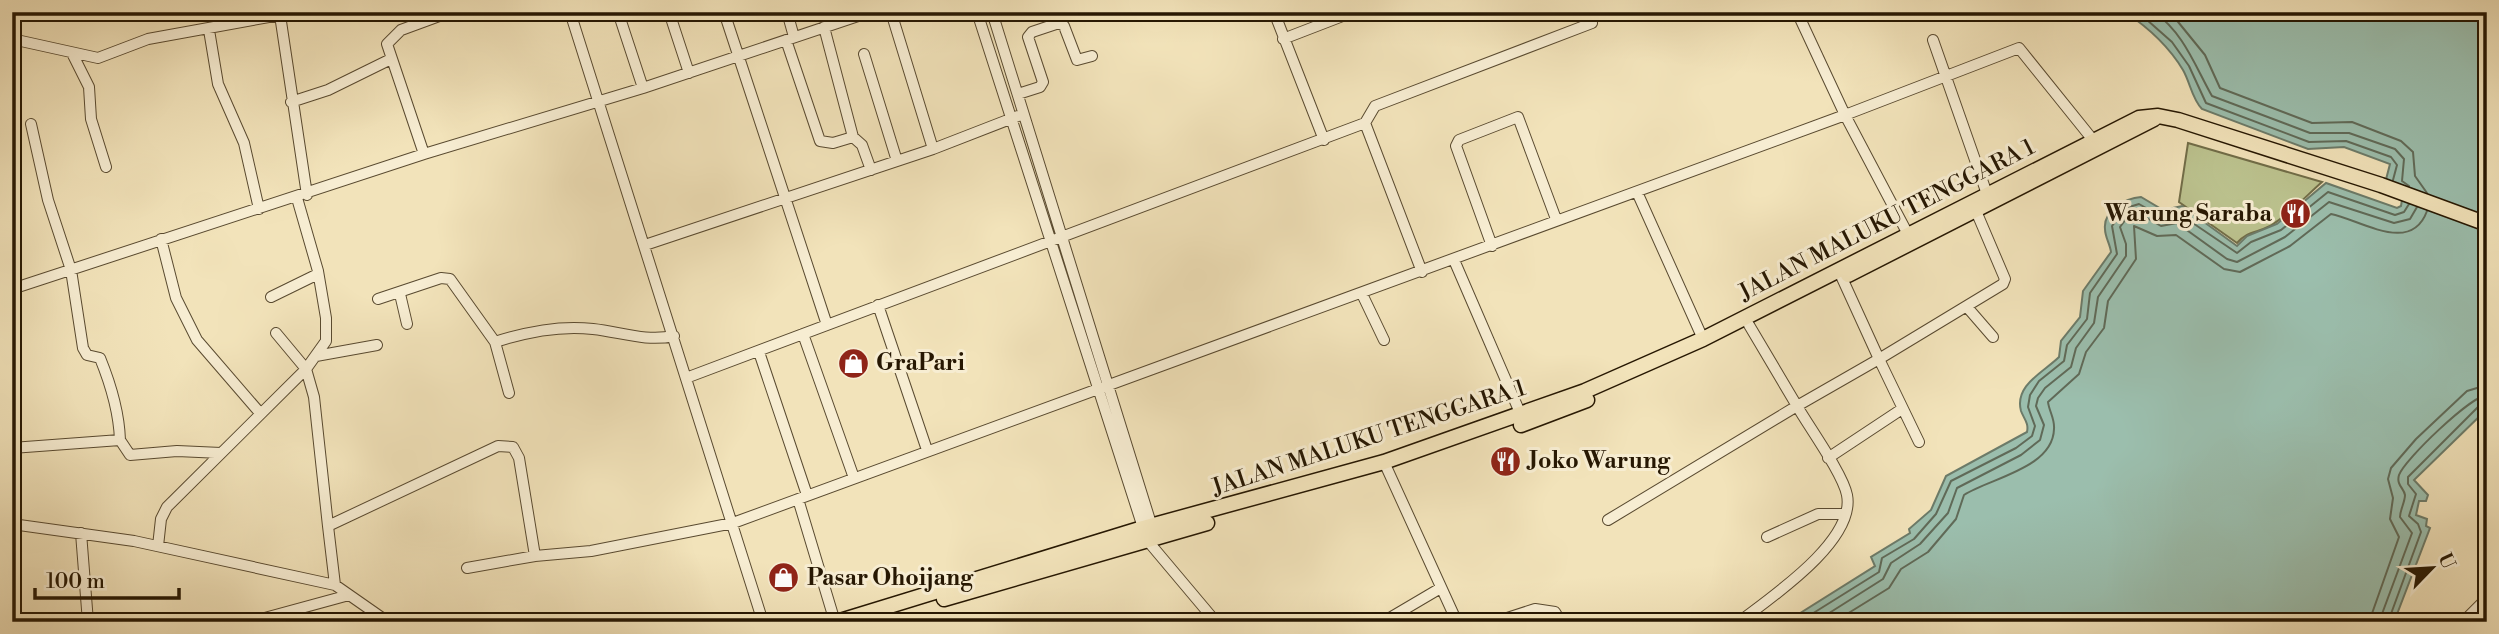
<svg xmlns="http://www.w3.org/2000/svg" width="2499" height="634" viewBox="0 0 2499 634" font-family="'Libre Bodoni',serif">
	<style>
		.green { fill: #bcc38f; stroke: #716d48; stroke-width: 2 }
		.water { fill: #9bbead; stroke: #6c7b69; stroke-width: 2 }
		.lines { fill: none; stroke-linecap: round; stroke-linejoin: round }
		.shore { stroke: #606a58; stroke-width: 2 }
		.minor-casing { stroke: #594a30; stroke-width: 12 }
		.highway-casing { stroke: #261702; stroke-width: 17 }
		.minor { stroke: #f7edd2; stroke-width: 10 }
		.highway { stroke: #f2e3ba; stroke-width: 14 }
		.labels { text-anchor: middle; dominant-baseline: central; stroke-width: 6; stroke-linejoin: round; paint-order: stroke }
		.poi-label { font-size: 23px; font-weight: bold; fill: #261702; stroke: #f7edd2; text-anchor: start }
		.street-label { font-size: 23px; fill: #261702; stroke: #f7edd2 }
	</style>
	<rect width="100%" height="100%" fill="#f2e3ba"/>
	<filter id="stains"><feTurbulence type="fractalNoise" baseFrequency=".00286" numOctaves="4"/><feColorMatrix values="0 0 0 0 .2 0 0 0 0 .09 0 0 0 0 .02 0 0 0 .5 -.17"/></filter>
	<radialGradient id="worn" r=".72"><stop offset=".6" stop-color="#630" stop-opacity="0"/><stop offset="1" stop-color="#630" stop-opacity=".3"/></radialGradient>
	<!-- green -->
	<path class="green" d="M2188,143L2322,182C2306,196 2289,215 2270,226C2257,233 2247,231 2237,243L2179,202Z"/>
	<!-- water -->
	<path class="water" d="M2125,12H2487V409L2414,480L2428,495L2426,501H2419L2416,515L2427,519L2426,526L2430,528L2394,622H1786L1875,566L1871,557L1910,533L1909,529L1931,510L1946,476L2027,432C2029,423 2024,419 2021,411C2014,385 2044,372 2059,357L2061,341L2080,317L2083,291L2111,252C2110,244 2105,237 2105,229C2103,211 2125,198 2141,197L2163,210L2182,206L2237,246L2247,236L2277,224L2326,183L2397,208L2401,206L2402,200L2383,191L2390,164L2344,147L2308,149L2202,109C2192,99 2190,82 2183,70C2168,45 2149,28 2125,12Z"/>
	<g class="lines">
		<!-- shore -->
		<path class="shore" d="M2138,12L2172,42L2189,66L2206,103L2309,142L2346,141L2391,157L2397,165L2393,180
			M2154,12C2184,33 2195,66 2212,96L2310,133H2349L2395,149L2404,159L2402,181L2409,186
			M2170,12L2205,55L2220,88L2312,123L2352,122L2401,141L2413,152L2415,176L2427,193
			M1799,622L1879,572L1882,558L1914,539L1936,514L1951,481L2016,448L2032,436L2035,426L2028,407L2030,395L2039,381L2064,361L2067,345L2087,319L2090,293L2117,254L2112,226L2126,208L2139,204L2162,217L2178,213L2237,253L2251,242L2281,230L2328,192L2395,215L2404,212L2409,204
			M1815,622L1883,579L1891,563L1920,544L1948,513L1957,488L2021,455L2040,440L2044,425L2036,406L2038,398L2045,388L2071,367L2076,348L2094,323L2098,297L2126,256V244L2120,227L2126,219L2138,213L2161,226L2177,223L2227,259L2237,262L2285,237L2329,202L2394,223L2410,219L2417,207
			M1834,622L1889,588L1901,569L1928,552L1956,519L1964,495C1991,478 2053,468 2054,429C2055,419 2049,411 2048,402L2079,374L2086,352L2104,328L2108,301L2136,259L2134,226L2157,236L2176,235L2224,269L2240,272L2290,246L2331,214C2361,220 2411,255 2427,211
			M2369,622L2399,537L2390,519L2393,498L2388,479L2391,468L2416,439L2467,391L2487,385
			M2379,622L2412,533L2400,517C2400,510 2405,502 2405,495C2404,488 2396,485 2399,475C2405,459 2471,396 2487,395
			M2388,622L2421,532L2418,524L2409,516L2416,494L2408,484V477L2479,406L2487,404"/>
		<defs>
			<path id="minor" d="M570,12L763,622
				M618,12L643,88
				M669,12L689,73
				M724,12L827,325
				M787,12L794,37
				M891,12L933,149
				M977,12L1147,540L1216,622
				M992,12L1153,530
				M1274,12L1324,140
				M824,27L853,137L862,145L871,170
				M209,30L218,84L244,143L259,209
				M12,39L98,58L148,39L280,15L307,195
				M1283,39L1353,12
				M786,40L820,141L833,143L853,137
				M1933,40L1987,194
				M864,54L897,161
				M73,55L89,87L91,119L106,167
				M1018,94L1040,87L1043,82L1028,37L1032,32L1059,23L1064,26L1077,60L1092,56
				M291,102L328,90L391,59
				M1365,123L1375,106L1592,23
				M424,154L387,44L401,30L450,12
				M1637,192L1703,339
				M161,239L176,298L197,340L260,413
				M1911,240L1845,115L2019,48L2093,140
				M645,245L933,149L1018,116
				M1492,246L1456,146L1459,140L1518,117L1556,219
				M1454,260L1521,415
				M1842,278L1879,359L2003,284L2005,279L1976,211
				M12,289L424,154L643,88L870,12
				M400,294L407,324
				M1362,294L1384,340
				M271,297L318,274
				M378,299L441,278L450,279L495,342L509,393
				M878,305L927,450
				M1967,307L1993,337
				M1749,325L1797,406L1879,359L1919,442
				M276,333L306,369L314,397L328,526
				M803,334L854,478
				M495,342C526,332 560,325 593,329C621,332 645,342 674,336
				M759,352L807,495
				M316,356L377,345
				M686,378L1365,123L1422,272
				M120,440L130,455L177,451L221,453
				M12,448L120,440C119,411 111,385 100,358L87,355L83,348L71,270L48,200L31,124
				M1828,458L1902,409
				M1384,462L1457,622
				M798,499L835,622
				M1608,520L1797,406C1809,427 1843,474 1847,495C1856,541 1770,598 1739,622
				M12,524L134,541L335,585L388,622
				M81,533L88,622
				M1767,537L1818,514H1845
				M158,546L161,519L167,507L306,369L326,341V318L318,271L297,198
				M467,568L535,556
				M335,585L328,526L498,446L513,447L519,458L535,556L591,551L733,523L1845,115L1797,12
				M250,622L349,595
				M1383,622L1439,589
				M1495,622L1535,609L1555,612L1561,622
				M2463,622L2487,598"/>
			<path id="highway" d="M1848,275L2154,119
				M1521,425L1587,400
				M944,599L1207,523
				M837,622L1143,528L1384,462L1585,391L1703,339L2139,118L2158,116L2178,120L2381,185L2487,224"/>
		</defs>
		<!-- minor casing -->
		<use href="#minor" class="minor-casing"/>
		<!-- highway casing -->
		<use href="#highway" class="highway-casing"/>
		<!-- minor -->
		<use href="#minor" class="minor"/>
		<!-- highway -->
		<use href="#highway" class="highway"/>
	</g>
	<!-- icons -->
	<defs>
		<symbol id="restaurant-disc" viewBox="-11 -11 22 22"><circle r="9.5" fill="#8f2418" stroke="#f7edd2"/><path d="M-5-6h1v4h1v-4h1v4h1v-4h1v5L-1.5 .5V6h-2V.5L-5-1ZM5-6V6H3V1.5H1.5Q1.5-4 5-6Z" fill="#fff"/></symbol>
		<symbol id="shop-disc" viewBox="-11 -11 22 22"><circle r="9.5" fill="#8f2418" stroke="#f7edd2"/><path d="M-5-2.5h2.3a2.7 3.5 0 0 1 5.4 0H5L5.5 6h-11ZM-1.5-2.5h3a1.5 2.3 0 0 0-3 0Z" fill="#fff"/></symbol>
	</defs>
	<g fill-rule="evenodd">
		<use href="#restaurant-disc" x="2278" y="196" width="35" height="35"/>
		<use href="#shop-disc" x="836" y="346" width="35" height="35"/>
		<use href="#restaurant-disc" x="1488" y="444" width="35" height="35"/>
		<use href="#shop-disc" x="766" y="560" width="35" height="35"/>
	</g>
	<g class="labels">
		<!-- poi labels -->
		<g class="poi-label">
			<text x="2272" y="214" text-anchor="end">Warung Saraba</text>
			<text x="876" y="363">GraPari</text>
			<text x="1529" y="461">Joko Warung</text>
			<text x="807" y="578">Pasar Ohoijang</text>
		</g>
		<!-- street labels -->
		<g class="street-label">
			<text transform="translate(1887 220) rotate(-27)">JALAN MALUKU TENGGARA 1</text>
			<text transform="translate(1369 438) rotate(-18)">JALAN MALUKU TENGGARA 1</text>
		</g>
	</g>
	<!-- margin -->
	<rect width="2499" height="634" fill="none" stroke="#f2e3ba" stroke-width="42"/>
	<rect x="14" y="14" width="2471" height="606" fill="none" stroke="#261702" stroke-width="3.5"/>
	<rect x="21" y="21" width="2457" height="592" fill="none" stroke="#261702" stroke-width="2"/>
	<!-- north arrow -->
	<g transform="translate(2432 568) rotate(65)" stroke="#f7edd2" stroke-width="5" paint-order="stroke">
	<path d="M0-5L12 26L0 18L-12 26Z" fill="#261702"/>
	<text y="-10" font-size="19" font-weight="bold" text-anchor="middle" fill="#261702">U</text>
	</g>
	<!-- scale -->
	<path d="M35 588v10h144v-10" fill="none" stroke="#261702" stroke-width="3.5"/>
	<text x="46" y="588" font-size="21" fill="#261702" stroke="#f7edd2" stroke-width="5" paint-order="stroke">100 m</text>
	<rect width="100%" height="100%" filter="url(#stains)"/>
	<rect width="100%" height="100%" fill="url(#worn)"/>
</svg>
